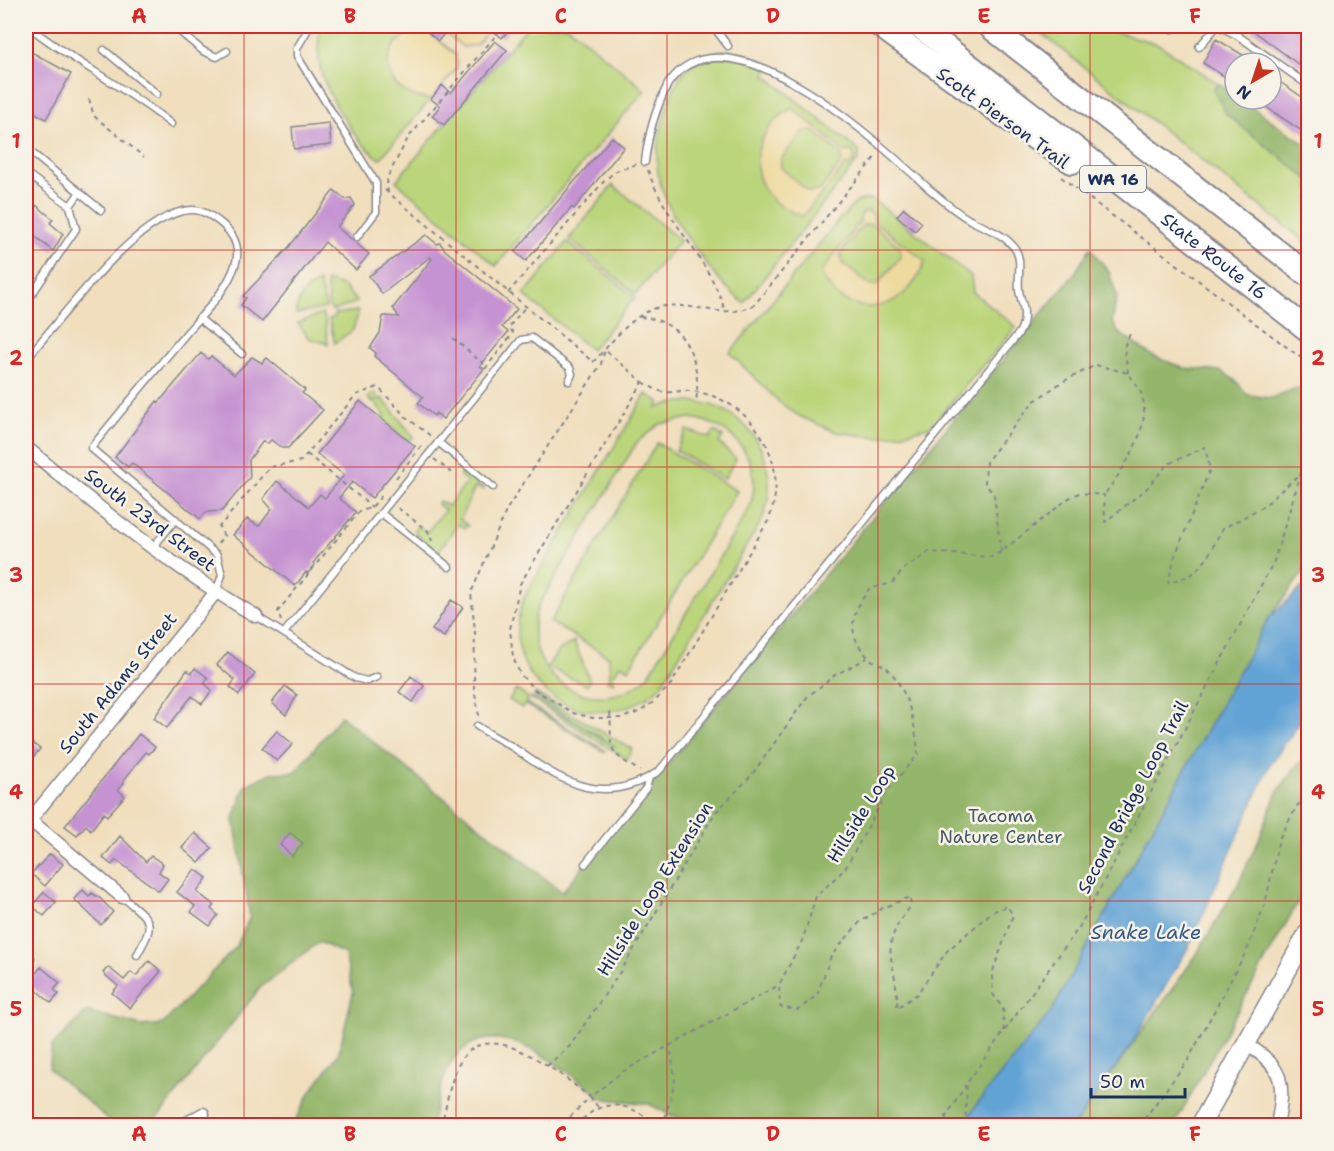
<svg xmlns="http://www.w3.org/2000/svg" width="1334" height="1151" viewBox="0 0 1334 1151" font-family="'Shantell Sans',sans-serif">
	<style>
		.green { fill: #bbd57a; stroke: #6b826c; stroke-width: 1.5; fill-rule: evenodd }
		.forest { fill: #94b66a; stroke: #587264; stroke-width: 1.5 }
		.sand { fill: #eeda9e; stroke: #84847e; stroke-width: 1.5; fill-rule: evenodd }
		.water { fill: #62a3d5; stroke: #3e699a; stroke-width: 1.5 }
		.building { fill: #c592d2 }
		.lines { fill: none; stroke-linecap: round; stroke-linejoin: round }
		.service-casing { stroke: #86868d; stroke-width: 9 }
		.minor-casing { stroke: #86868d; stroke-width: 15 }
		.secondary-casing { stroke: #86868d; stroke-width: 21 }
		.motorway-casing { stroke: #86868d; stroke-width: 26 }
		.path { stroke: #86868d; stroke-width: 2; stroke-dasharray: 4.5 4.5; stroke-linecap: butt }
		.service { stroke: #fff; stroke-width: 6 }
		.minor { stroke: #fff; stroke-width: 12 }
		.secondary { stroke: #fff; stroke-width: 18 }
		.motorway { stroke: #fff; stroke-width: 22 }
		.grid { fill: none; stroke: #d62828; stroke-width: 1.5; stroke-opacity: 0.55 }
		.labels { text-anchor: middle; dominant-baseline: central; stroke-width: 5; stroke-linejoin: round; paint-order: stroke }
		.shield { fill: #f7f3e8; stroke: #5d6a87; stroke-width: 1.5 }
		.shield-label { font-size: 16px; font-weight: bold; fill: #1b2f5e }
		.street-label { font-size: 18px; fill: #1b2f5e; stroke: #f7f3e8 }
		.park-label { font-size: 18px; fill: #435865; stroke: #f7f3e8 }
		.water-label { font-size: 20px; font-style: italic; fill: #345888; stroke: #f7f3e8 }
		.neatline { fill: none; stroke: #d62828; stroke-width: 2 }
		.grid-label { font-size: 20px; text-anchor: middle; font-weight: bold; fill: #d62828 }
	</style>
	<rect width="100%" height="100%" fill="#f7f3e8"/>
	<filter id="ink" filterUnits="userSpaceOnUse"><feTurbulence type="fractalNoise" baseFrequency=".0167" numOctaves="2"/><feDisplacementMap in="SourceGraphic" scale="12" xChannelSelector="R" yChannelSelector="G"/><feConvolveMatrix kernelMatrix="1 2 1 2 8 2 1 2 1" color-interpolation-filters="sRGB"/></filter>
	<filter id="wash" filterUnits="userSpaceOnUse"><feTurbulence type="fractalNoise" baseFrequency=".008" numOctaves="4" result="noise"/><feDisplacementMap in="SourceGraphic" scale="24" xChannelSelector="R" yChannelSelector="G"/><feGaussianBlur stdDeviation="1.35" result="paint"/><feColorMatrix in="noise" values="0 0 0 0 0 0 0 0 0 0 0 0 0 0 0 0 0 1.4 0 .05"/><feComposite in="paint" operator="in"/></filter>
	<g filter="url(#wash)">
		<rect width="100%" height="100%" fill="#f0debc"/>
		<!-- green -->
		<path class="green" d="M320,26H420L456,55L457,68L380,159C356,143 327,96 320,67C317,53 318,40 320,26Z
			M528,26H568L645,90L496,266L396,181Z
			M1032,26L1102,28L1158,44L1219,84L1213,89L1308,179V244Z
			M723,50L739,51L770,64L765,75L859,151V159L744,303C717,281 705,262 685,234C650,182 651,154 671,96C679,72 697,54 723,50Z
			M613,185L680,240L636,294L569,239Z
			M872,199L971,276L973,292L1016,327L931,426L905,433L877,437L836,432L799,416L779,402L730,353L837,222L858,201Z
			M567,242L635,297L591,350L524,295Z
			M326,281L343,286L357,302L333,311L329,307Z
			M319,282L326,308L296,314C297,298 305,288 319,282Z
			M359,311L353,330L335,343L329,319L335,317L334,314Z
			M322,314L325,320L328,344L309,338L298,323Z
			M374,393L379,400L382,398L414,437L408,441L383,420L385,416L374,401L371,402L368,397Z
			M646,394L660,402L657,408C729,380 790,452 762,520L660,687C587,753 482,674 529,588ZM691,418C736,424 766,465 749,509L648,676C595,727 515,674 538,606L637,442L660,424Z
			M687,430L710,438L714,431L723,436L719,443L736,459L724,479L676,450Z
			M657,443L737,491L629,669L621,664L613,675V682L607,681L610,675L609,657L550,622Z
			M462,472L485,490L475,487L460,519L468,526L465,528L458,524L438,552L416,534L415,529L418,526L427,532L445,510L438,505L439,501L448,506L467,482L460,476Z
			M574,641L590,682L587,685L547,667L558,651Z
			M516,690L529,698L526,703L606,751L605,752L525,704L522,708L509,700Z
			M535,693L632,749L627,759L531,699L532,697L616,747L534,695Z"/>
		<!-- forest -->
		<path class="forest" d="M1219,84L1235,95V99H1240L1308,146V179L1226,114L1213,89Z
			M1090,248L1109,272L1117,297L1112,321L1118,332L1153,356L1184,368L1220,371L1235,380L1248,395L1271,398L1297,388H1308V566L1269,618L1051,1012L980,1100L963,1125H690L649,1104L597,1098V1093C561,1069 500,1012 459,1053C442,1070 437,1103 431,1125H297L296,1120L311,1091L338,1055L353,993L345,954L319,942L260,988L152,1125H115L49,1069L52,1046L87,1011L141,1026L163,1024L236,947L250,917L234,819L245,786L270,773L295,772L341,716L562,892L1075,273Z
			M1308,755V884L1174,1125L1074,1126L1195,957L1237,886L1260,837L1276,794L1294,769Z"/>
		<!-- sand -->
		<path class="sand" d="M437,26H493L476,45L463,47Z
			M425,29L456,55L457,68L431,99C377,96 373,38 425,29Z
			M792,108L844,151H851L855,156L853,163L846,165L803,216C745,200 742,137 792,108ZM812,130L841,154L842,162L819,191L809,192L781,168V159L803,132Z
			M867,211L873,214L874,221L925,261C909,313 844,326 821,272L860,222L861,214ZM872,224L900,247L901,256L878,284L870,285L842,263L840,254L863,225Z"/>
		<!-- water -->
		<path class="water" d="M1308,582V711L1269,766L1189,946L1131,1045L1074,1125H963L980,1100L1051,1012L1269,618Z"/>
		<g id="blocks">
			<!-- building -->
			<path class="building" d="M420,26H437L446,32L438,41Z
				M487,26H512L502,38Z
				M1247,26H1295L1308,38V57L1302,67Z
				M1216,39L1243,55L1239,63H1235V83L1203,63Z
				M495,41L507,50L444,125L432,116L440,106L431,99L442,85L451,93Z
				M26,49L71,74L46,119L26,108Z
				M1271,76L1308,101V135L1254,99H1271Z
				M329,123L331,145L294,149L292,127Z
				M612,137L624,147L574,209L572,207L526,261L515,252Z
				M334,190L345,199L351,198L355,205L337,227L369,254L356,270L325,242L262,322L241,305L246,298L243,296L289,247Z
				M26,203L33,209L36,205L53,219L50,223L63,234L53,251L26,229Z
				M904,208L922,223L915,231L897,216Z
				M426,235L437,244L440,243L445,250L517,309L502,327L508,332L480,366L484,369L443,419L436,413L434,416L418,403L423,397L374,356L376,353L370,348L380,333L383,316L399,317L393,308L432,259L430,257L382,294L369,276Z
				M201,353L208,359L211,356L234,375L252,357L262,363L267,358L305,390L302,393L323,410L288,448H282L271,440L267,444L263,441L249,460L250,477L222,511L206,512L200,519L132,463L128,467L115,457L157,401L159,402Z
				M360,401L415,446L372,498L352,482L339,498L356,512L313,563L315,565L308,573L306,572L295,586L233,535L247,519L259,526L272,509L263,499L277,481L309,507L320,494L325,498L344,475L317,454Z
				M451,600L463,607L444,637L432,630Z
				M228,652L255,674L239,695L230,687L235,680L217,665Z
				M195,668L208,678L204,683L212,690L202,704L192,696L167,728L154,718L187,670L191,673Z
				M411,676L424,686L413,702L399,692Z
				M285,686L297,695L286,715L272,703Z
				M277,731L293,744L277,761L262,748Z
				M139,734L155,747L149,754L146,752L123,781L124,783L118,790L125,796L107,816L104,813L91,830L86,825L77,835L65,826Z
				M31,742L40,749L26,766V748Z
				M195,833L212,848L199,863L182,848Z
				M290,833L303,843L292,856L280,845Z
				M120,836L146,862L151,856L163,864L159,872L168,879L159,891L116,860L112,865L103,858Z
				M50,854L63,864L45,886L31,874Z
				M195,869L207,878L197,892L214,905L211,909L218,915L210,926L191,912L195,906L177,892Z
				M83,890L89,896L92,893L100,898L113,912L101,925L74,899Z
				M44,892L56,902L44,916L32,906Z
				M149,961L161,971L130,1008L112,993L118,986L103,973L108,967L124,980L131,972L136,976Z
				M41,967L60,983L54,990L59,994L51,1003L28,983Z"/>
		</g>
	</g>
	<g filter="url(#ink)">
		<use href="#blocks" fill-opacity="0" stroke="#86868d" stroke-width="1.5"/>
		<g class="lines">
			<defs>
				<path id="service" d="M28,26C73,62 126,87 171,124
					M173,26L203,51L217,57L227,51
					M310,26L297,48V56L376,183V212L357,237
					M713,26L728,46
					M1218,26L1237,35L1229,26
					M1304,26L1308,29
					M1237,35L1308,85
					M1199,47L1217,26
					M104,50L157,94
					M26,148L101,210
					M26,173L70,206L76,229L26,303
					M70,206L80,192
					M199,318L242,354
					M26,359C61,320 137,212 191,210C203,209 215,218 223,225C234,235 240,247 236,262C229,289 202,315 184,336C153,373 122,410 91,448L217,555L222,575L216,592
					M438,442L493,487
					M381,513L449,567
					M153,547L176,519
					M256,616L355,678L367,681L377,677
					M284,633L521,340L532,338L570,368L572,374L569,381
					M477,726C490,735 504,741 517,750C564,784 605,807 659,771L1019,333C1022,328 1024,323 1024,316C1025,307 1020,299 1019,290C1017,275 1024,259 1013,246C1002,233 985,228 970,220C954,211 941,199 927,187C878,142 725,0 668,84C656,108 648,134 645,162
					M585,864L646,788L649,778
					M123,897C151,922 157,920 137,955
					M26,953L31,958"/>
				<path id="minor" d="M1171,26H1173
					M26,447C98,508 174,568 256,616
					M30,820L122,897
					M26,825L216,592
					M1246,1044C1285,1068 1285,1083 1277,1126
					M182,1126L203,1114"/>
				<path id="secondary" d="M1200,1126L1308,933"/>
				<g id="motorway">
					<path d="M880,26L1036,139L1072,162"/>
					<path id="s1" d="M919,26L1308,330"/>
					<path d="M989,26L1308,275"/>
				</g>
			</defs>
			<!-- service casing -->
			<use href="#service" class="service-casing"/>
			<!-- minor casing -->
			<use href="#minor" class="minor-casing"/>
			<!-- secondary casing -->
			<use href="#secondary" class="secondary-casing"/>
			<!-- motorway casing -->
			<use href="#motorway" class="motorway-casing"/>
			<!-- path -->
			<path class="path" d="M156,26L166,34
				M853,26L863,33
				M89,99L94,116L144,157
				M648,170C665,222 711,259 725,312
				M1061,177L1308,363
				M385,190L593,362C611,344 630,316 656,308C688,298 724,323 755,304L877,155
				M388,193L387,178L408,138L504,26
				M508,293L605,180L616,171L637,164
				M640,317C686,320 702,362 696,402
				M453,338L486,366
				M485,369L513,333L509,327L525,307
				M1128,373L1124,347L1130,334
				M643,382C650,386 657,391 664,392C670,393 676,391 682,391C691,390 702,393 710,395C762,413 790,470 768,521L672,683L654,702L639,712L622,718H593L573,713L535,690L520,674L513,657L510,629L520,584Z
				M307,454L372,507
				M434,459L453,474
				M396,478L422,445
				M398,508L428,531L432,541
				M218,543L224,536L219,527L270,467L301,461L356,395L378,387L406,417L432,437
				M1001,552L994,495L985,483L986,462L1033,402L1062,382L1096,365L1128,373C1132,379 1138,386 1141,393C1154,426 1123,470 1104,495
				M281,621L278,611L359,512L372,507L383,494
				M610,712C613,750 603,749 640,771
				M479,716L474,688L475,631L471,593L507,509L601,364L605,350L643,382
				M1004,1031L1003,1009L993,994L992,974L1013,915L1007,906L992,912L947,951L917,994L897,1008C899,959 874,951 911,906L910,897L883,908L860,922L831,956L817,995L798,1010L780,1007L779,985L803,939L816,896L845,869L888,790L918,754C916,726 909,694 890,671C885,664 872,663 867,656C845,631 852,613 869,589L892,583L904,569L929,552L991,557L1001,552L1069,498L1079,493L1104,495L1105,522L1146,489L1168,464L1205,447L1210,469L1175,556L1168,583L1191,575L1206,560L1222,529L1264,506L1301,473
				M547,1066L570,1046L622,969L715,813L751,776L807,697L835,675L867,658
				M598,1107L590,1097L622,1072L779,985
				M945,1119L962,1126
				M441,1126C447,1105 450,1077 462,1059C491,1015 563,1076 590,1097L561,1126
				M576,1126C603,1095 629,1102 658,1126
				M663,1126L675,1081L670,1044
				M940,1126L966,1085
				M965,1126L967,1083L1080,926L1274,561L1301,473L1308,475
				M1139,1126L1188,1060L1247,950L1265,904L1279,839L1297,806L1308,796"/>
			<!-- service -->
			<use href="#service" class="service"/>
			<!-- minor -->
			<use href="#minor" class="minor"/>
			<!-- secondary -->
			<use href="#secondary" class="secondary"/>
			<!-- motorway -->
			<use href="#motorway" class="motorway"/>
		</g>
	</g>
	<!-- grid -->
	<path class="grid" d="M244,26V1126M456,26V1126M667,26V1126M878,26V1126M1090,26V1126M26,250H1308M26,467H1308M26,684H1308M26,901H1308"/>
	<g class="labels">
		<!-- shield labels -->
		<rect class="shield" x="1080" y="166" width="66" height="26" rx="4.5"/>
		<g class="shield-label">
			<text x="1113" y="179">WA 16</text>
		</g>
		<!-- street labels -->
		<g class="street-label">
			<text transform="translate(1003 118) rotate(36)">Scott Pierson Trail</text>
			<text stroke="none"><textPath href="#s1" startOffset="374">State Route 16</textPath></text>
			<text transform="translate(150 520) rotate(37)">South 23rd Street</text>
			<text transform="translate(118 683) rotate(-51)">South Adams Street</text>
			<text transform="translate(1133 797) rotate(-62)">Second Bridge Loop Trail</text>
			<text transform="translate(861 814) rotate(-58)">Hillside Loop</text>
			<text transform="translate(655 889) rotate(-58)">Hillside Loop Extension</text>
		</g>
		<!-- park labels -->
		<g class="park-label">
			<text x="1001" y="816">Tacoma<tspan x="1001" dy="21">Nature Center</tspan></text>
		</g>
		<!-- water labels -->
		<g class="water-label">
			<text x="1146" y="932">Snake Lake</text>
		</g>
	</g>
	<!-- margin -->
	<rect width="1334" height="1151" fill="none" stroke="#f7f3e8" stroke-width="66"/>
	<!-- north arrow -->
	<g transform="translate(1253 81) rotate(219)"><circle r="28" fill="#f7f3e8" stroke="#9fa5b1" stroke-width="1.5"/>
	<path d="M0-4.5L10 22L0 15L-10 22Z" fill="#c8321e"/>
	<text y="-9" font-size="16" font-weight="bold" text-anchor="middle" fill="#1b2f5e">N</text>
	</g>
	<!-- scale -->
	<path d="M1091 1088v9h94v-9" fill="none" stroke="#1b2f5e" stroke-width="3"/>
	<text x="1100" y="1088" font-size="18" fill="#1b2f5e" stroke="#f7f3e8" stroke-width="4.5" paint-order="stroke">50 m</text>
	<rect x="33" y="33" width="1268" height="1085" class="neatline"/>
	<g class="grid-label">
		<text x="139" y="23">A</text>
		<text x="350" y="23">B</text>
		<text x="561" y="23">C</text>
		<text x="773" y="23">D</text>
		<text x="984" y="23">E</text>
		<text x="1195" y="23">F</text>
		<text x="16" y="148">1</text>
		<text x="1318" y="148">1</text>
		<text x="16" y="365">2</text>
		<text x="1318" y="365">2</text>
		<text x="16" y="582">3</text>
		<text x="1318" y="582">3</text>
		<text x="16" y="799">4</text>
		<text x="1318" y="799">4</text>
		<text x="16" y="1016">5</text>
		<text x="1318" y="1016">5</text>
		<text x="139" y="1141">A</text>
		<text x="350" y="1141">B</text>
		<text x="561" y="1141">C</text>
		<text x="773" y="1141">D</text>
		<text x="984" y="1141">E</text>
		<text x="1195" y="1141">F</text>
	</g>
</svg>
